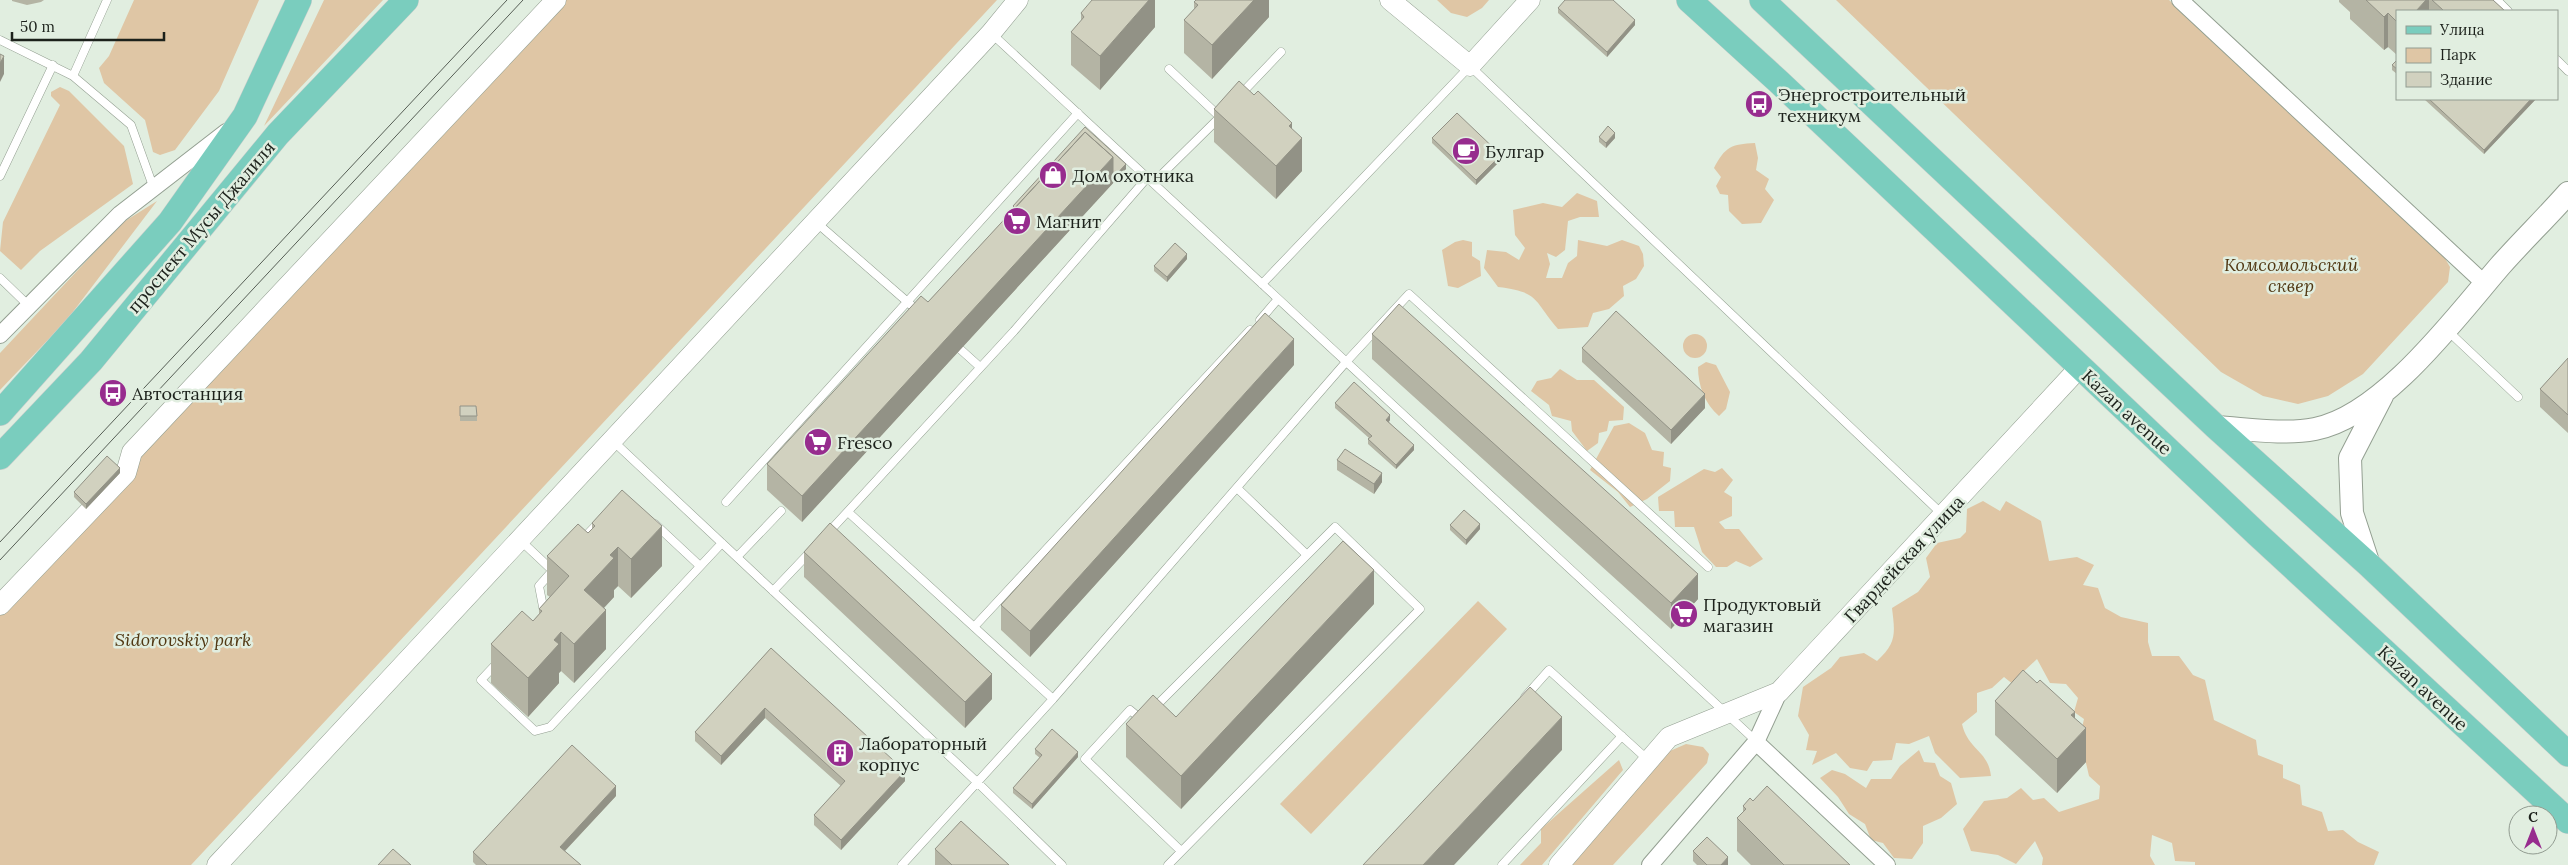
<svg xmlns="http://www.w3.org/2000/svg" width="2568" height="865" viewBox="0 0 2568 865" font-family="Lora,serif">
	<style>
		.green { fill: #dfc6a5 }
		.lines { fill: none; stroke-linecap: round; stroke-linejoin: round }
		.service-casing { stroke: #939f91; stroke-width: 9 }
		.minor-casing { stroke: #939f91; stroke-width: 18 }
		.tertiary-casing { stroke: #939f91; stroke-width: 21 }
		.secondary-casing { stroke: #939f91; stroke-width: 24 }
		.primary-casing { stroke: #cdcecd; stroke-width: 26 }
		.service { stroke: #fff; stroke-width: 8 }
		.minor { stroke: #fff; stroke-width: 16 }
		.tertiary { stroke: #fff; stroke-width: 20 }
		.secondary { stroke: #fff; stroke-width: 22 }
		.primary { stroke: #7acdbe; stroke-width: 25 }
		.tram { stroke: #575f56; stroke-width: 1 }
		.wall { fill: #b4b4a4 }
		.shaded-wall { fill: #929286 }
		.building { fill: #d1d1bf; stroke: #929286 }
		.labels { text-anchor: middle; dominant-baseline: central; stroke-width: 5; stroke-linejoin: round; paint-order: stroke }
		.poi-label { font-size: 18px; fill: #1c211b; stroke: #e1eee0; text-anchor: start }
		.street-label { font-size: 18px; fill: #1c211b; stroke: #e1eee0 }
		.park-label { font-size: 18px; font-style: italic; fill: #513813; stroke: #e1eee0 }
	</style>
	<rect width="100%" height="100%" fill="#e1eee0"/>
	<!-- green -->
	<path class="green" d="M134,0H259L219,91L175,150L160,155L153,152L145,120L104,83L99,68L109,56Z
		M324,0H383L264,126Z
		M566,0H997L191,865H0V599Z
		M1437,0H1489L1482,8L1467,17L1451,13Z
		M1836,0H2169L2442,253L2450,267L2448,282L2363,374L2328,396L2298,404L2263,396L2221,372Z
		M60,87L69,91L124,146L133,184L40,251L21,270L0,251L3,222L60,105L51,96V92Z
		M1755,143L1758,158L1756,170L1769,179L1765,189L1774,200L1761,223L1742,224L1729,211L1728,195L1720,194L1716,186L1721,177L1714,168C1725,147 1731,144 1755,143Z
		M1577,193L1597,201L1599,217H1580L1568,221L1565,250L1556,257L1547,253L1550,264L1546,278H1562L1568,263L1577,256L1578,240L1607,246L1622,240L1639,246L1643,254L1644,266L1636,279L1623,286L1624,296L1609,309L1593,313L1588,327L1558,329C1533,300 1540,292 1498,287L1484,268L1487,250L1506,252L1519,260L1525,248L1515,235L1513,210L1543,203L1562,207Z
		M157,201L66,321L0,390V353L122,223Z
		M1463,240L1472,242V256L1480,261L1481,276L1458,288L1448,286L1442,250L1455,242Z
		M1683 346a12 12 0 1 1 24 0a12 12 0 1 1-24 0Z
		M1706,362L1716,365L1730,392L1726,409L1719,416C1705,404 1698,386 1698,367Z
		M1560,369L1577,380H1594L1624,407L1623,420L1609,421L1607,431L1599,433L1598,443L1587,451L1572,431L1571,421L1552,416L1549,405L1531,391L1537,381L1551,378Z
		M1629,423L1645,433L1652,450L1664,452L1663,466L1671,468L1670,481L1647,499L1630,507L1618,492L1590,470L1614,426Z
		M1722,468L1733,480L1724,492L1732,497V516L1719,522L1725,529H1739L1763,559L1750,567L1736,561L1727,567H1716L1702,552L1694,527H1675L1674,511H1659L1658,497L1704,469L1715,472Z
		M1983,501L2000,511L2006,501L2041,521L2049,561L2077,557L2094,565L2083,585L2098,588L2105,608L2121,617L2148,623V642L2152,656H2179L2193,675L2205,680L2214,720L2256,740L2258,755L2283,765V778L2300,785L2302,805L2322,812L2328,831L2343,830L2358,842L2379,852L2374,865H2195V862L2175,861L2172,843L2152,835L2150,856L2155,865H2042L2043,858L2035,841L2016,864L1998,855L1971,851L1963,829L1984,801L2007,798L2021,788L2033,800L2044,798L2059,812L2099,799L2100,786L2089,776L2080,737L2084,719L2074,712L2078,698L2066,684L2050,683L2037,659L2021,674L2019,689L2004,677L1992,688L1977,693V712L1962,724C1968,750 1988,750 1991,776L1960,778L1935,753L1929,736L1909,744L1896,743L1892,760L1873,761L1867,771L1850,768L1836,753L1812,765L1817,751L1806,750L1809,735L1798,716L1803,687L1831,668L1840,657L1864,653L1877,661C1897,643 1895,633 1892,608L1918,592L1930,577L1926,558L1937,543L1960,538L1966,532L1967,509Z
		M1478,601L1507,629L1311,834L1280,804Z
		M1686,744L1703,747L1709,754L1707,763L1613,865H1571L1663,754Z
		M1919,750L1924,762L1935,763L1940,776L1951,783L1957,804L1941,818L1923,826V843L1912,859L1894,858L1883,843L1871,840L1865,824L1849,814L1838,797L1820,778L1832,770L1845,774L1866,788L1871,779H1891L1900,766Z
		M1619,760L1623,770L1542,865H1520L1541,843V829Z"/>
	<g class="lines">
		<defs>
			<path id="service" d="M107,0L73,76L131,125L154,189
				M2497,0L2508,11
				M992,34L1756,741
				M0,40L73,76
				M2557,60L2568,71
				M1240,95L1281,52
				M0,176L53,65
				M1153,183L1220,117L1169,69
				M817,223L919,312
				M0,278L29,306
				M1262,284L1470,66L1942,514
				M1260,320L1278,299
				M2449,332L2518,397
				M960,349L980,367
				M613,441L978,783L1062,865
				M1237,488L1307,555
				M726,502L1078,113
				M848,512L1053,699
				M655,524L700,566
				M828,533L1014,331L1147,178
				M520,540L553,571
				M581,541L599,522
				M737,557L781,511
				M773,591L810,552
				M544,612L539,586L554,569
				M974,627L1250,330
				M497,663L481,680L535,731L550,727L722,543
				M1525,697L1549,670L1647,759
				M1154,708L1335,527L1420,609L1168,865
				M1142,720L1130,710L1085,759L1181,851
				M902,865L1053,699L1346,362L1409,294L1708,567
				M1502,865L1622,736"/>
			<path id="minor" d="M2180,0L2485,284
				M0,335L120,214L226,132
				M1756,742L1887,865
				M1650,865L1756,742L1779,692"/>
			<path id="tertiary" d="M1390,0L1470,66L1530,0
				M0,605L126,473L132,452L556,0
				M217,865L991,33L1018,0
				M1559,865L1669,737L1779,692L2080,367"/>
			<path id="secondary" d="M2216,427C2248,429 2283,435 2315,429C2383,416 2456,317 2500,266C2522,241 2546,218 2568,193
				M2369,565L2352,513L2350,458L2382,396"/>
			<path id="primary" d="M1689,0L1779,82L2257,534L2568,821
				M1762,0L2216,427L2369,565L2568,754
				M0,413L170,222L245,116L299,0
				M0,457L91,361L278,134L406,0"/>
		</defs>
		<!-- service casing -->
		<use href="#service" class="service-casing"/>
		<!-- minor casing -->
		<use href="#minor" class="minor-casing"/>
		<!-- tertiary casing -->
		<use href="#tertiary" class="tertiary-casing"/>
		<!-- secondary casing -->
		<use href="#secondary" class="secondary-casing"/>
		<!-- primary casing -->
		<use href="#primary" class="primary-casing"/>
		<!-- service -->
		<use href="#service" class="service"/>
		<!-- minor -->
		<use href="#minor" class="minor"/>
		<!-- tertiary -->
		<use href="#tertiary" class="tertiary"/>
		<!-- secondary -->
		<use href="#secondary" class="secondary"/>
		<!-- primary -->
		<use href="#primary" class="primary"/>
		<!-- tram -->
		<path class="tram" d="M0,542L507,0
			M0,560L523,0"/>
	</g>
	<!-- wall -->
	<path class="wall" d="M12,0H44L41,2L27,5L12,1Z
		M1155,0V27L1100,90L1071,65V32L1081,21V13Z
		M1269,0V17L1212,79L1184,53V20L1194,9V2Z
		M2339,0H2493L2505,11H2397V55L2388,47L2384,50L2350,19V12L2339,2Z
		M1558,8L1635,25L1607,57L1558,13Z
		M2397,60V74L2392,70V65Z
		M2424,99H2536L2484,154Z
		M1214,109L1292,129L1302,171L1276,199L1214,142Z
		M1599,137L1615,138L1606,148L1599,142Z
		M1432,138L1501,160L1476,185L1432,143Z
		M1126,169L802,522L767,490V464L928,302L1013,210V206Z
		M1187,259L1167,282L1154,271V266Z
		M1372,334L1698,599L1671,629L1372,359Z
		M1582,348L1705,408L1671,444L1582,362Z
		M2568,358V433L2540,407V389Z
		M1294,365L1030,657L1001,630V605Z
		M1335,403L1390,420L1389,422L1414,450L1396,469L1368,444V439L1369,438L1335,408Z
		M460,406L477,416V421H460Z
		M1337,460L1382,482L1374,494L1337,470Z
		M120,473L86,509L74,497V492Z
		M592,523L662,566L631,598L618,586L614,590V597L604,608L606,649L574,683L561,671L559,673V683L528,717L491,683V644L533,621L539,614V609L550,597L547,595V556L588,533L592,529Z
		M1450,525L1480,529L1466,545L1450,530Z
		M804,552L992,699L965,728L804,577Z
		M1374,604L1181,809L1126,757V724L1176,717Z
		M771,648L905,781L841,850L814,825V815L841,786L765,718L721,765L695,741V732Z
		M1995,701L2075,718L2086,762L2057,793L1995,735Z
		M1035,749L1078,757L1032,809L1013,793V788L1040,758L1035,754Z
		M616,796L565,851L581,865H476L473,862V852Z
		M1743,806L1850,865H1751L1737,851V818L1743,812Z
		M935,849L1009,865H935Z
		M1693,851L1728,865H1697L1693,861Z"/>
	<!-- shaded-wall -->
	<path class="shaded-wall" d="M1149,0H1155V27L1100,90V56Z
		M1254,0H1269V17L1212,79V45Z
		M2426,0H2429V11H2416Z
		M2388,13V47L2384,50V17Z
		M1635,20V25L1607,57V52Z
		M4,56V74L0,82V63Z
		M2531,99H2536L2484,154V150Z
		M1292,123V148L1302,138V171L1276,199V166L1289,126Z
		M1615,133V138L1606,148V143Z
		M1501,155V160L1476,185V180Z
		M1113,157L1126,164V169L802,522V496Z
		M1187,254V259L1167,282V277Z
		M1294,339V365L1030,657V631Z
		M1705,394V408L1671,444V430Z
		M1390,415V420L1386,425V420Z
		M1414,445V450L1396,469V465Z
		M120,468V473L86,509V504Z
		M1382,473V482L1374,494V484Z
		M1480,524V529L1466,545V540Z
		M662,526V566L631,598V559Z
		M618,547V586L614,590V597L584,629V590L610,555Z
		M1374,570V604L1181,809V776Z
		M1698,574V599L1671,629V603Z
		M606,610V649L574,683V644Z
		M561,632V671L559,673V683L528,717V678L554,640Z
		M992,674V699L965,728V702Z
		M765,708V718L721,765V756Z
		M2075,712V740L2086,728V762L2057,793V759L2071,715Z
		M1562,717V750L1454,865H1423Z
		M1078,752V757L1032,809V804Z
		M905,771V781L841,850V840Z
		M616,786V796L560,856V847Z
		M1728,857V865H1721Z"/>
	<!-- building -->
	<path class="building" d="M1092,0H1149L1100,56L1071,32L1084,17L1081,13Z
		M1196,0H1254L1212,45L1184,20L1198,5L1194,2Z
		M1565,0H1613L1635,20L1607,52L1558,8Z
		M2366,0H2426L2416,11H2397V22L2388,13L2384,17Z
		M2432,0H2493L2505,11H2442L2443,10Z
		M0,54L4,56L0,63Z
		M2397,60V69L2392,65Z
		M1239,81L1254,95L1258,91L1292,123L1289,126L1302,138L1276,166L1214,109Z
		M2429,99H2531L2484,150Z
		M1457,113L1501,155L1476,180L1432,138Z
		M1608,126L1615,133L1606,143L1599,137Z
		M1085,127L1126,164L1113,178V157L1085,132L1015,208L1013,206Z
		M1085,132L1113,157L802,496L767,464L921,296L928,302Z
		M1175,243L1187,254L1167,277L1154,266Z
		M1399,304L1698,574L1671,603L1372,334Z
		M1616,311L1705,394L1671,430L1582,348Z
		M1265,313L1294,339L1030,631L1001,605Z
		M2568,358V415L2540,389Z
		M1354,382L1390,415L1386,420L1414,445L1396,465L1368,439L1372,436L1335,403Z
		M460,406H476L477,416H460Z
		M1345,449L1382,473L1374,484L1337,460Z
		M107,456L120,468L86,504L74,492Z
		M622,490L662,526L631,559L618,547L610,555L614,558L584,590L606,610L574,644L561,632L554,640L559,644L528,678L491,644L522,611L533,621L542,611L539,609L569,576L547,556L578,524L588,533L595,526L592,523Z
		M1464,510L1480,524L1466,540L1450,525Z
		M830,523L992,674L965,702L804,552Z
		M1343,541L1374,570L1181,776L1126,724L1153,695L1176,717Z
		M771,648L905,771L841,840L814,815L845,781L765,708L721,756L695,732Z
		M2023,670L2037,683L2040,680L2075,712L2071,715L2086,728L2057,759L1995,701Z
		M1530,687L1562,717L1423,865H1363Z
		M1052,729L1078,752L1032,804L1013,788L1042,755L1035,749Z
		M572,745L616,786L560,847L581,865H487L473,852Z
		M1767,786L1850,865H1784L1737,818L1746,809L1743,806L1750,798L1753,801Z
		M961,821L1009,865H952L935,849Z
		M1707,837L1728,857L1721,865H1707L1693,851Z
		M393,849L411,865H378Z"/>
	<!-- icons -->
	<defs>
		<symbol id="bus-disc" viewBox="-11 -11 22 22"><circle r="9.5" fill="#972c8e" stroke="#e1eee0"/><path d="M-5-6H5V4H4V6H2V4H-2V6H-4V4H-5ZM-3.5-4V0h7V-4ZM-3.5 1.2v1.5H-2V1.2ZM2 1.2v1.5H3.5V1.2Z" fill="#fff"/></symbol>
		<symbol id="cafe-disc" viewBox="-11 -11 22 22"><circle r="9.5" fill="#972c8e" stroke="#e1eee0"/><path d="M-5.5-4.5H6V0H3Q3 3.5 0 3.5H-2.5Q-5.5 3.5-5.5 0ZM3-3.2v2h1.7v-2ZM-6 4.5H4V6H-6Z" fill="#fff"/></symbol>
		<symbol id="shop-disc" viewBox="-11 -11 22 22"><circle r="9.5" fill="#972c8e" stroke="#e1eee0"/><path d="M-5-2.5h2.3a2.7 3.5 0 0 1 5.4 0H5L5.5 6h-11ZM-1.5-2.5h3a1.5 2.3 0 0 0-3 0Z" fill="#fff"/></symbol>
		<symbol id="supermarket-disc" viewBox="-11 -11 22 22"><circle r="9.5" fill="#972c8e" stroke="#e1eee0"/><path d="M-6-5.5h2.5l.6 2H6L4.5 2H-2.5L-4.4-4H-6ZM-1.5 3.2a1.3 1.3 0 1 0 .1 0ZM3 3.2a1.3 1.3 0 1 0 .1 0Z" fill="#fff"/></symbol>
		<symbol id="building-disc" viewBox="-11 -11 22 22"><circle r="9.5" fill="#972c8e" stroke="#e1eee0"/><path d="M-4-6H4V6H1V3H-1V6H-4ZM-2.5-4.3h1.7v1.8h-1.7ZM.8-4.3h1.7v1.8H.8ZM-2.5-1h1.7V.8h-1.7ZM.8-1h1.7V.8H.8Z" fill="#fff"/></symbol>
	</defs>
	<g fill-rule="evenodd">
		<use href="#bus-disc" x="1743" y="88" width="32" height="32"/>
		<use href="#cafe-disc" x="1450" y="135" width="32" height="32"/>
		<use href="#shop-disc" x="1037" y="159" width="32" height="32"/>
		<use href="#supermarket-disc" x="1001" y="205" width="32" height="32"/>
		<use href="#bus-disc" x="97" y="377" width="32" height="32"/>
		<use href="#supermarket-disc" x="802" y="426" width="32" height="32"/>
		<use href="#supermarket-disc" x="1668" y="598" width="32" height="32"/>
		<use href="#building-disc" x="824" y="737" width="32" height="32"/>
	</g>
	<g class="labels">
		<!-- poi labels -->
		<g class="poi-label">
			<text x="1778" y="94">Энергостроительный<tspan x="1778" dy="21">техникум</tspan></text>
			<text x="1485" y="151">Булгар</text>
			<text x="1072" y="175">Дом охотника</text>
			<text x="1036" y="221">Магнит</text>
			<text x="132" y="393">Автостанция</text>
			<text x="837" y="442">Fresco</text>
			<text x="1703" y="604">Продуктовый<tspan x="1703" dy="21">магазин</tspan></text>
			<text x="859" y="743">Лабораторный<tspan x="859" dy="21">корпус</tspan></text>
		</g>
		<!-- street labels -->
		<g class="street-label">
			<text transform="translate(201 227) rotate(-50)">проспект Мусы Джалиля</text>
			<text transform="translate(2127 412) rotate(43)">Kazan avenue</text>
			<text transform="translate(1904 559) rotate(-47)">Гвардейская улица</text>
			<text transform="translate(2423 688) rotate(43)">Kazan avenue</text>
		</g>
		<!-- park labels -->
		<g class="park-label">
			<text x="2291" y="264">Комсомольский<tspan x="2291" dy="21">сквер</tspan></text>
			<text x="183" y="639">Sidorovskiy park</text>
		</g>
	</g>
	<!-- legend -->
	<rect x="2396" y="10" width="162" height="90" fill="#e1eee0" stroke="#929c91"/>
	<rect x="2406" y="26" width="25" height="8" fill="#7acdbe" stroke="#929c91"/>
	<text x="2440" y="35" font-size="15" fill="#1c211b">Улица</text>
	<rect x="2406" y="48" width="25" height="15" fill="#dfc6a5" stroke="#929c91"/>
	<text x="2440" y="60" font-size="15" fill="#1c211b">Парк</text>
	<rect x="2406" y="72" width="25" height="15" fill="#d1d1bf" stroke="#929c91"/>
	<text x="2440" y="85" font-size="15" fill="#1c211b">Здание</text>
	<!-- north arrow -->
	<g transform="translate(2533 830)"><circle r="24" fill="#e1eee0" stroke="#929c91"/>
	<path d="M0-4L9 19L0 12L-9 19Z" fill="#972c8e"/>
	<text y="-8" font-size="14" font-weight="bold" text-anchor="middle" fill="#1c211b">С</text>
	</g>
	<!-- scale -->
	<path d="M12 32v8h152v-8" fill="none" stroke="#1c211b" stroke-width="2.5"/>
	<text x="20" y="32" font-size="15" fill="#1c211b" stroke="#e1eee0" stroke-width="4" paint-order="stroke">50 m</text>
</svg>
